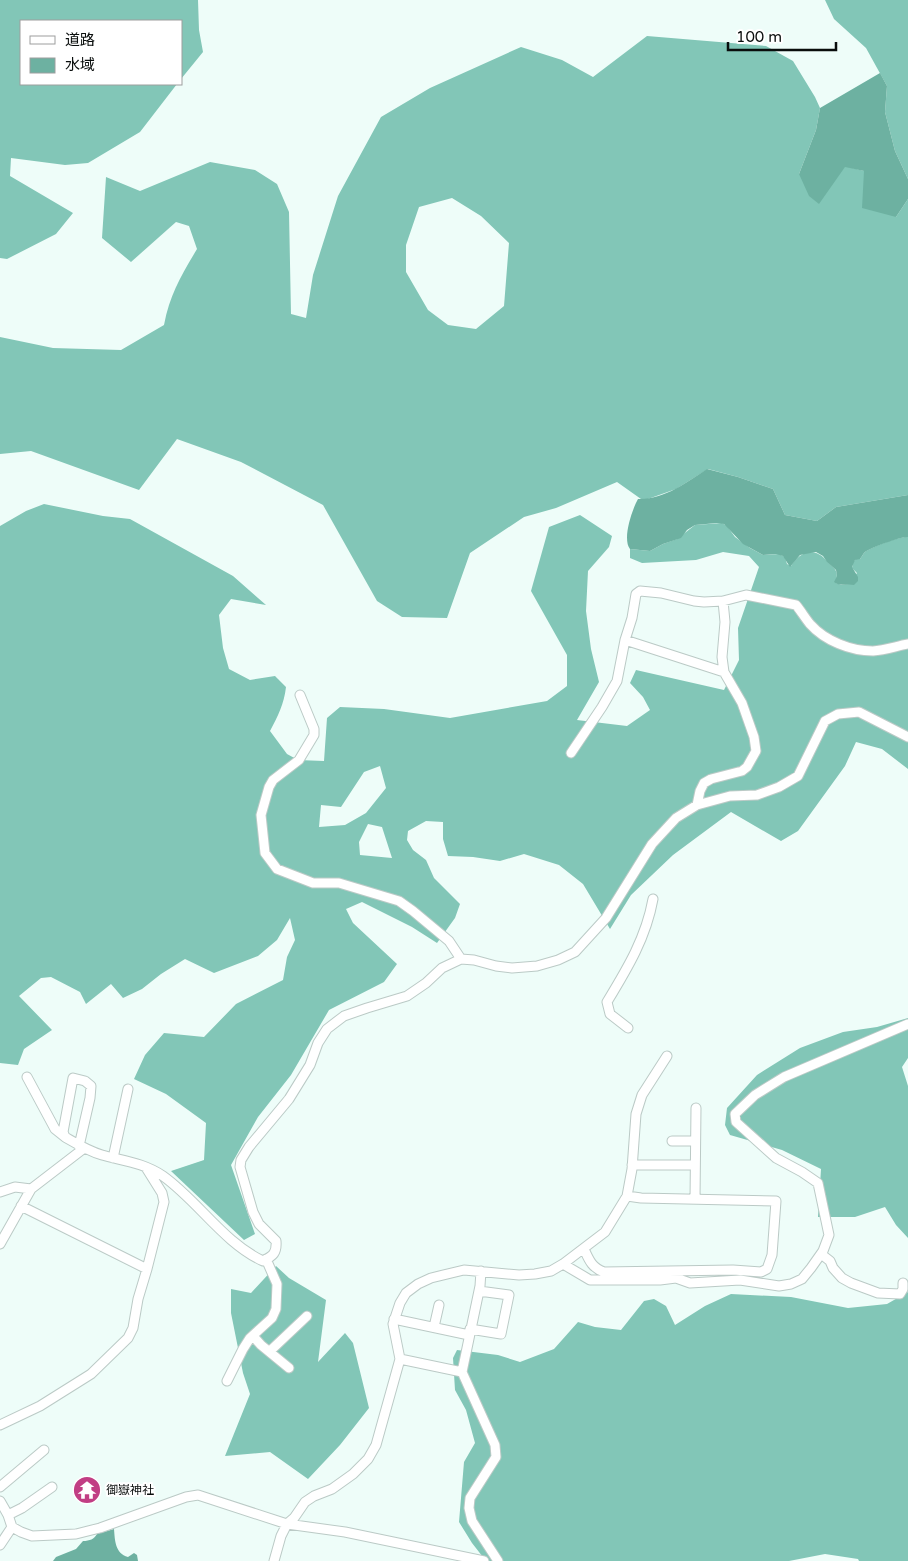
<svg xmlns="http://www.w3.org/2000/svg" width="908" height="1561" viewBox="0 0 908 1561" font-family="'Varela Round','Noto Sans JP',sans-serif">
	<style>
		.forest { fill: #82c6b7; fill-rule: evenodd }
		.water { fill: #6db1a1 }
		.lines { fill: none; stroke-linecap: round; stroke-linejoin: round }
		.minor-casing { stroke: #bbcac6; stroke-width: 11 }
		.minor { stroke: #fff; stroke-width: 9 }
		.labels { text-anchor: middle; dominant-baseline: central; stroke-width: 4; stroke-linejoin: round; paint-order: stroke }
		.poi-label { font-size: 12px; fill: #090d0c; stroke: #fff; text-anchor: start }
	</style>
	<rect width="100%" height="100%" fill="#eefdf9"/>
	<!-- forest -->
	<path class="forest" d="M0,0H198L199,30L203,52L181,79V21H21V84H177L140,132L88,163L65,165L11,158L10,176L73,213L56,234L7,259L0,258Z
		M825,0H908V179L895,151L885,112L887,86L866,48L834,19Z
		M647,36L766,46L793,61L815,97L820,108L816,130L799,174L836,178L845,166L864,171L896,217L908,199V495L836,507L817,521L785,515L773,489L738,477L708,469L676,489L645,500L641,499L617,482L556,508L524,517L470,553L447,618L402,617L377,601L323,505L241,462L177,439L139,490L31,451L0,454V337L53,348L121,350L164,325C170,294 181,276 197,249L189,226L176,222L131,262L102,238L106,177L140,191L210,162L255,170L277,184L289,212L291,314L306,318L313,275L338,196L381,117L430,88L521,47L562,60L593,77ZM452,198L481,216L509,243L504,306L476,329L448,325L428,310L406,272V245L419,207Z
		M44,504L103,516L130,519L233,576L266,605L231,599L219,615L223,648L229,669L250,680L275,676L286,687C284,704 278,716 270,731L287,754L298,760L324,761L327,718L340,707L384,709L450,718L547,701L567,686V655L531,591L549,527L580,515L612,536L609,547L588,571L586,611L591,649L599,682L577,720L627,726L650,710L643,697L630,683L636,670L724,690L739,660L738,628L759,567L749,556L723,552L696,560L642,563L630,558V549L650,551L663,544L677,539L695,525L722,523L727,526L735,537L750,548L763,555L779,554L785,557L787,564L791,566C800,551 815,547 826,560C834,570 839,568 836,583L842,585L849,584L857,573L852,568L853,562L856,559H860C862,556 863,554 865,552C871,547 900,536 908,537V769L882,749L856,742L845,766L798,831L781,841L731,812L673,855L631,895L610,929L583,884L559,865L524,854L500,861L473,857L448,856L443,839V822L426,821L408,831L407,840L413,850L426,860L434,878L460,904L455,918L437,943L412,927L362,902L346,909L353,923L397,964L384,982L329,1010L291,1075L258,1117L231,1165L255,1234L244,1240L171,1171L204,1160L206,1123L166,1094L134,1079L145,1055L164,1033L204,1037L236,1004L283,980L287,957L295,940L290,918L277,940L258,956L214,973L185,959L161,974L142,989L123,998L111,984L86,1004L80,992L51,977L41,978L19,996L52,1030L24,1049L18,1065L0,1063V526L26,511ZM380,766L386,788L366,813L345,825L319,827L321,805L341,807L364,772ZM368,824L382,827L392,858L360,855L359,842Z
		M908,1018V1058L902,1067L908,1086V1238L896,1225L885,1207L855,1217H818L821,1169L782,1150L730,1135L725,1125L727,1108L757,1075L800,1048L843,1032L877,1027Z
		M276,1266L289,1278L326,1300L318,1362L345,1333L353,1343L369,1408L340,1445L308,1479L270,1452L225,1456L250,1394L243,1373L231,1313V1289L251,1293Z
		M908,1292V1561H859L858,1559L825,1554L789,1561H486L472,1543L459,1522L464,1462L475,1443L466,1410L455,1390L453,1358L457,1350L498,1355L520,1362L554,1349L578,1322L595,1327L621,1330L644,1301L654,1299L666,1306L675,1325L705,1306L731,1294L791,1297L848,1308L887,1304Z"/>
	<!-- water -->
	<path class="water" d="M880,73L887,86L885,112L895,151L908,179V199L896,217L862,208L864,171L845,167L819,204L809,196L799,174L816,130L820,108Z
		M707,469L738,477L773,489L785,515L817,521L836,507L908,495V537C902,536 870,548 865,552C863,554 862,556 860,559L855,560L852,567L858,577V581L854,585C847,583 840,587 834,582L837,576L836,570L827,562L823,556L816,552L800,555L790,567L783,556L776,554L763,555L743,544L724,524L717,523L695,525L687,530L681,538L663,544L650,551L630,549C622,539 632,510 638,499C664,500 687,482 707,469Z
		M114,1529C115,1541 115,1553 128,1557L134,1553L137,1555L138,1561H53L56,1557L76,1549L83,1541C90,1541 94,1539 97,1534Z"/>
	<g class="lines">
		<defs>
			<path id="minor" d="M625,640L724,672
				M300,695L314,729V735L299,760L273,780L269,787L261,815L265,853L277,869L313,883H339L399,901L413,911L449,941L461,959
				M571,753L602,707L617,681L625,640L632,618L636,594L640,591L661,593L694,601L704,602L723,601L746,595L796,605C801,611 805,618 810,624C825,641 851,651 873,651C885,650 897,646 908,644
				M697,805L700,791L704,783L711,779L742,771L747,767L756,751L754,737L742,703L724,672L722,657L725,622L723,601
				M628,1028L610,1014L607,1002C627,969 646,938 653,899
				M27,1077L55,1129L65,1137
				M672,1141H695
				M79,1146L90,1098L91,1086L85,1081L73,1078L63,1132L65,1137C77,1144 88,1151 102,1155C124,1161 144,1163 163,1176C198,1201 224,1243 263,1261C273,1256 277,1253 276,1241L259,1224L253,1212L240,1167L241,1160L249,1147L289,1099L310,1065L318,1043L327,1029L344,1016L367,1008L407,996L426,983L442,968L461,959L474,960L496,966L512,968L537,966L558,960L575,952L606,918L652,844L676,818L697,805L730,796L757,795L779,787L798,776L825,721L838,714L859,712L908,737
				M113,1158L128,1089
				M632,1165H695
				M0,1192L15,1187L31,1189
				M695,1199L696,1108
				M21,1206L147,1269
				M0,1244L31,1189L83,1149
				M584,1249C589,1260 592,1268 604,1272L733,1270L761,1272L767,1269L772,1255L776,1201L641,1198L627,1196
				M821,1254L830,1261L833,1268L842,1278L851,1283L878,1293L900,1294L903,1289V1283
				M563,1264L590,1280H660L676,1278L690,1283L740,1280L779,1286L791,1284L802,1279L811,1268L823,1251L829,1235L818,1183L802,1172L776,1158L736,1122L735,1114L755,1095L784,1077L908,1024
				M481,1271L480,1286L462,1372L495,1445L496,1457L470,1498L469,1508L472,1521L498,1561
				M394,1319L469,1335
				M434,1327L439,1305
				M470,1329L501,1334L509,1295L479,1291
				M253,1336L261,1345L289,1368
				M270,1351L307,1316
				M400,1359L462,1372
				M227,1381L243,1349L250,1338L272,1318L276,1309L277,1284L266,1259
				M0,1425L40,1406L91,1374L128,1338L133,1328L138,1299L147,1269L164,1202L162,1193L147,1169
				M0,1487L44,1450
				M0,1501L8,1515L12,1527L21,1532L32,1536L76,1534L100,1528L186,1497L198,1495L287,1524L345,1532L484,1561
				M8,1515L22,1508L52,1487
				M0,1545L12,1527
				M274,1561L281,1536L287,1524L294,1518L305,1502L314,1496L332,1489L353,1474L368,1459L376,1445L400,1359L393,1324L400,1303L406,1293L418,1284L431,1278L464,1270L519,1275L535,1274L551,1271L563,1264L605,1232L627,1196L632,1169L636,1114L642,1095L667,1056"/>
		</defs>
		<!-- minor casing -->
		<use href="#minor" class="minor-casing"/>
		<!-- minor -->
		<use href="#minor" class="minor"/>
	</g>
	<!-- icons -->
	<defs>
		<symbol id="temple-disc" viewBox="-11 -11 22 22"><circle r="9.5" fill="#c13e84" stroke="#fff"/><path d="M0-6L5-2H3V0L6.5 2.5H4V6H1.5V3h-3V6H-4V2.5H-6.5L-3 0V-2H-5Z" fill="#fff"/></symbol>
	</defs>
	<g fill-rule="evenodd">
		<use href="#temple-disc" x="71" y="1474" width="32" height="32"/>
	</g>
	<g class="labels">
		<!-- poi labels -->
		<g class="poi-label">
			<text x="106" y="1490">御嶽神社</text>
		</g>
	</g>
	<!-- legend -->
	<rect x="20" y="20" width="162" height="65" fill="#ffffff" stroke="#9d9e9e"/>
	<rect x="30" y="36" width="25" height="8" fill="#ffffff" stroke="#9d9e9e"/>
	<text x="65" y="45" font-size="15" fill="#090d0c">道路</text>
	<rect x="30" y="58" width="25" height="15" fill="#6db1a1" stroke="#9d9e9e"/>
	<text x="65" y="70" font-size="15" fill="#090d0c">水域</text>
	<!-- scale -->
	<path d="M728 42v8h108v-8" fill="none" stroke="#090d0c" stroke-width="2.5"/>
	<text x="736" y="42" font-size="15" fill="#090d0c" stroke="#ffffff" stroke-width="4" paint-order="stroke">100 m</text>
</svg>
